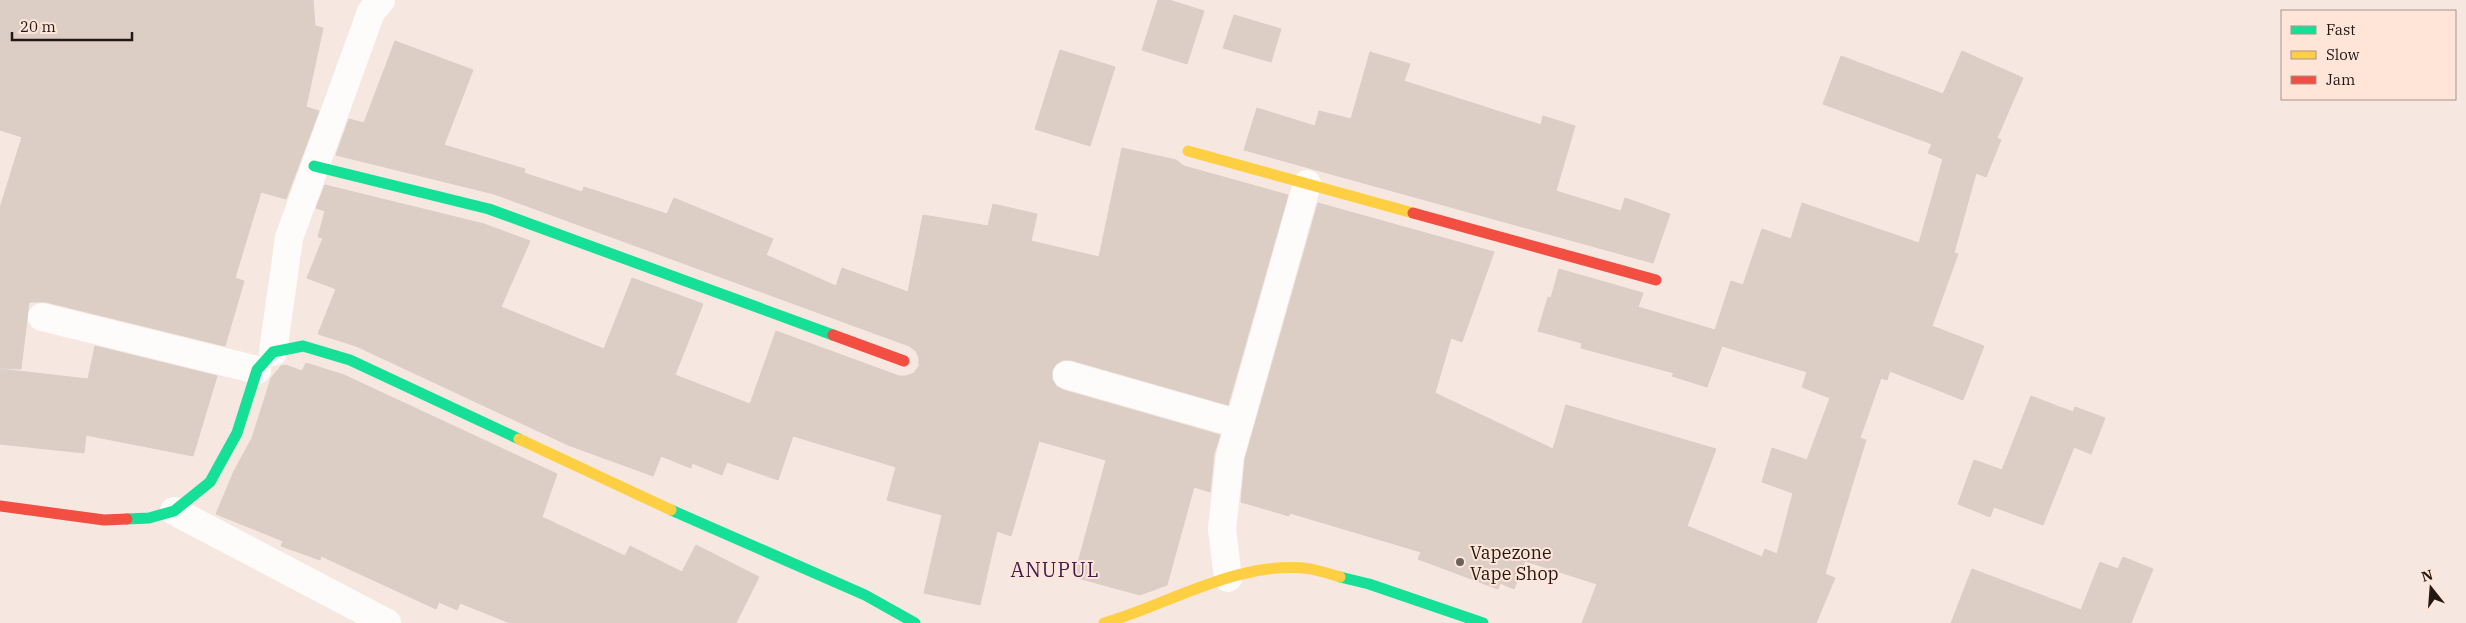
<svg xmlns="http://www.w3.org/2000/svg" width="2466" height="623" viewBox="0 0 2466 623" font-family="'IBM Plex Serif',serif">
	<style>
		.building { fill: #ddcec5; stroke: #d9cec8 }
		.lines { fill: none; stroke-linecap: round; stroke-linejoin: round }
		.street { stroke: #fefcfa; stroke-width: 28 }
		.fast { stroke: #16e098; stroke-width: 11 }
		.slow { stroke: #ffcf43; stroke-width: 11 }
		.jam { stroke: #f24e42; stroke-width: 11 }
		.poi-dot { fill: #6c615c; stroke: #ffe4d8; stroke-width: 2 }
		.labels { text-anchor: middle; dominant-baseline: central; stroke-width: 4; stroke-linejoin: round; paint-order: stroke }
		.poi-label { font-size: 18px; fill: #221915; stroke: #ffe4d8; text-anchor: start }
		.quarter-label { font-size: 20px; letter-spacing: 1px; fill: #401c53; stroke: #ffe4d8 }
	</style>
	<rect width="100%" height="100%" fill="#f6e8e1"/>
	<!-- building -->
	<path class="building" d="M0,0H313L315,26L323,28L306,107L319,111L286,199L261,192L235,278L244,281L225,346L46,302H29L21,369L0,368V208L22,137L0,130Z
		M1158,0H1169L1204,11L1187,64L1142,50Z
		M1234,15L1281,29L1271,62L1223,48Z
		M395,41L473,70L444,145L525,169L524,173L582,192L584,187L667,214L674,198L773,239L766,255L836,286L842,268L908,292L923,215L988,226L993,204L1037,214L1031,241L1099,257L1122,148L1176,160L1184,166L1288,195L1228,405L1071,360H1063L1056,364L1052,370V379L1056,386L1063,390L1220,435L1214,454L1210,492L1194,487L1167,585L1140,595L1074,577L1106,460L1039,441L1011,536L997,531L980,605L924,593L942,515L887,500L896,467L793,436L778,480L727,462L722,475L692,463L691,468L661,456L653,476L568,445L356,346L318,334L336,289L307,278L323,238L318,237L325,211L316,208L325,185L484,224L530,241L501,307L604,349L632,278L703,304L675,375L750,404L776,331L899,376H906L914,373L919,366V358L916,351L909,346L494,194L336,155L349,119L364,123Z
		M1060,50L1115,67L1090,146L1035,129Z
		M1962,51L2023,78L1997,138L2001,140L1986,177L1976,173L1954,253L1958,254L1932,326L1984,346L1963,400L1890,371L1887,380L1881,378L1860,438L1866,440L1825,574L1835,578L1816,623H1582L1597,584L1525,561L1514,589L1500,583L1498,589L1418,559L1421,552L1290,513L1289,516L1241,502L1245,459L1318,203L1494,252L1462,342L1451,338L1435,393L1553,449L1566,405L1716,449L1687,526L1762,557L1765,549L1777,554L1793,493L1762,482L1772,448L1807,460L1830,398L1802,387L1807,372L1722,346L1707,387L1672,376L1674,373L1581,348L1582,343L1538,331L1548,297L1551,298L1559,269L1643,293L1638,307L1715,330L1731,281L1743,285L1762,229L1791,239L1802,203L1919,243L1943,159L1928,153L1932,144L1823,104L1841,56L1943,94Z
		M1370,52L1410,64L1404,81L1541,125L1543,116L1575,126L1556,191L1621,211L1625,198L1670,214L1653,263L1244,150L1257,108L1315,126L1319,111L1351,119Z
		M95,346L217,376L193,456L86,435L84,453L0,444V369L88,379Z
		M306,363L344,375L557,474L542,517L625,556L630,546L682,572L696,545L759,577L736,623H510L460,603L457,610L439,602L436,609L321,556L320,560L281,546L283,541L216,514L234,471L252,438L271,378L281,366L286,365L302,371Z
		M2031,396L2073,412L2075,407L2105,418L2091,454L2074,447L2043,525L1994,507L1990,517L1958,504L1974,460L2002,470Z
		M2123,557L2153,569L2131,623H1951L1972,569L2081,610L2100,562L2118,569Z"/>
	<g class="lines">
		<!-- street -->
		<path class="street" d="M42,317L257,370
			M273,352L289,238L371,12L381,0
			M1067,375L1239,424
			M174,511L387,623
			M1228,578L1222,529L1230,456L1307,184"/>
		<!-- fast -->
		<path class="fast" d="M314,166L489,209L833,335
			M671,510L865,595L915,623
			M127,519L149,518L174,511L210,482L237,433L257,370L273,352L303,346L350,360L519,439
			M1340,577L1369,584L1483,623"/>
		<!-- slow -->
		<path class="slow" d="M1188,151L1413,213
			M519,439L671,510
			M1104,623C1170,604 1239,559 1311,569C1320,571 1331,574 1340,577"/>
		<!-- jam -->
		<path class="jam" d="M1413,213L1656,280
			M833,335L904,361
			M0,506L104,520L127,519"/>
	</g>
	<!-- markers -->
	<circle class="poi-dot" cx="1460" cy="562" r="5"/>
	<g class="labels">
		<!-- poi labels -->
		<g class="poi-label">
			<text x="1470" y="552">Vapezone<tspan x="1470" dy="21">Vape Shop</tspan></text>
		</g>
		<!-- quarter labels -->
		<g class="quarter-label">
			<text x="1055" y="569">ANUPUL</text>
		</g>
	</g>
	<!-- legend -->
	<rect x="2281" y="10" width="175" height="90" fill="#ffe4d8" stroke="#a7938a"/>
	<rect x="2291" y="26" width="25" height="8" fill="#16e098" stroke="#a7938a"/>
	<text x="2326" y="35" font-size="15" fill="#221915">Fast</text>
	<rect x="2291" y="51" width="25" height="8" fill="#ffcf43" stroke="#a7938a"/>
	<text x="2326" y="60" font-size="15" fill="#221915">Slow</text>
	<rect x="2291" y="76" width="25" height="8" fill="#f24e42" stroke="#a7938a"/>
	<text x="2326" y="85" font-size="15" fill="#221915">Jam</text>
	<!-- north arrow -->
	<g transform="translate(2431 588) rotate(343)" stroke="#ffe4d8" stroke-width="4" paint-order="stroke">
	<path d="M0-4L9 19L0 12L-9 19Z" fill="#221915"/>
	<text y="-8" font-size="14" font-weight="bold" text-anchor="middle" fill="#221915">N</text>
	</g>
	<!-- scale -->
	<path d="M12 32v8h120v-8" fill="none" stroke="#221915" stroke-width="2.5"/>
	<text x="20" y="32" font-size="15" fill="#221915" stroke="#ffe4d8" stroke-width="4" paint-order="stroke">20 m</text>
</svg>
